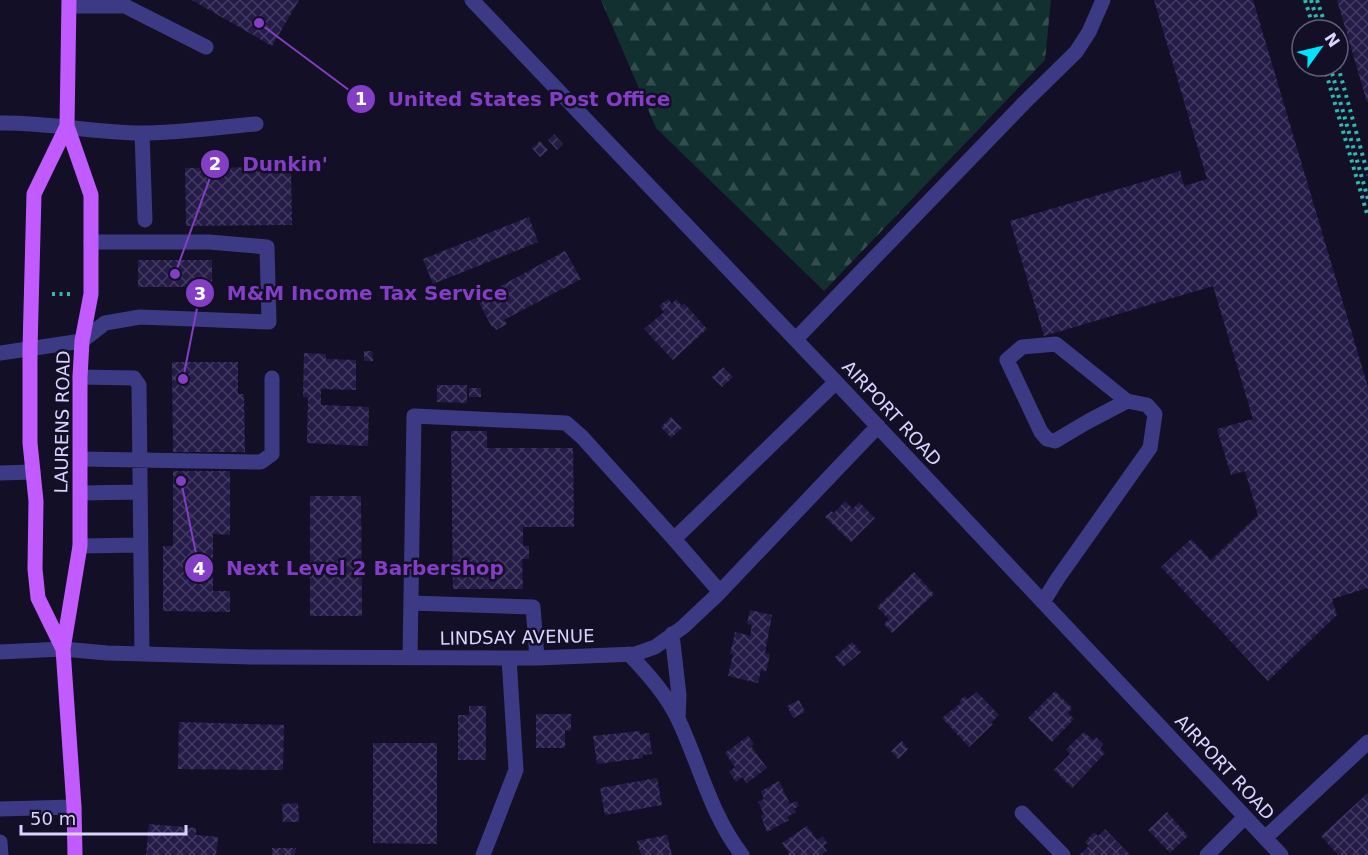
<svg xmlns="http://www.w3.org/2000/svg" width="1368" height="855" viewBox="0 0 1368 855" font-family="'DejaVu Sans',sans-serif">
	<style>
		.forest { fill: url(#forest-firs) }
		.building { fill: url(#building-cross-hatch) }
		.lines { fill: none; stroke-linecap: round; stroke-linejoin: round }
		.path { stroke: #2fb8b0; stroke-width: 4; stroke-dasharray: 3 4.5; stroke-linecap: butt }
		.minor { stroke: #3d3a85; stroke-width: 15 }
		.major { stroke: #c25bff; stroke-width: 15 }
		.labels { text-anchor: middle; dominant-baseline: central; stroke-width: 5; stroke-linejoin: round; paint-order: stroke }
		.street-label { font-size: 18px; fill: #d9d4ff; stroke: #130f26 }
		.leader { fill: none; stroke: #843dc5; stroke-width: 2 }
		.callout-dot { fill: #843dc5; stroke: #130f26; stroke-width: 2 }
		.mark-label { font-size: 18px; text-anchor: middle; font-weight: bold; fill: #fff }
		.callout-label { font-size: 20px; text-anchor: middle; font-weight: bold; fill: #843dc5; stroke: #130f26; stroke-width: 5; stroke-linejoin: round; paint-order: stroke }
	</style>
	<defs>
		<pattern id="forest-firs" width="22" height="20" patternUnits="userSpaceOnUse" patternTransform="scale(1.5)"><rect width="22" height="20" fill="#12302f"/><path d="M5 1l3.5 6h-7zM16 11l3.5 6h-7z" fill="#344d4e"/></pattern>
		<pattern id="building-cross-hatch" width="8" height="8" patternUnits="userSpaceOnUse" patternTransform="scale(1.5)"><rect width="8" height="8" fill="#241b47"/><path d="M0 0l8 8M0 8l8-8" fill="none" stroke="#433b63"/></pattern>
	</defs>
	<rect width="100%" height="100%" fill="#130f26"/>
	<!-- forest -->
	<path class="forest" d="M601,0H1051L1045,60L824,291L656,128Z"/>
	<!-- building -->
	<path class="building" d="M192,0H299L272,46Z
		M1154,0H1253L1368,387V588L1332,599L1337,615L1268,681L1161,567L1191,539L1211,560L1258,515L1245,471L1231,475L1217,429L1253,419L1213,286L1044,336L1010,221L1180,171L1184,186L1207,179Z
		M1337,0H1368V102H1367Z
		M554,134L563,144L557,150L548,140Z
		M540,141L548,150L540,157L532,148Z
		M291,167L292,225L186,226L185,168Z
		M529,217L538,242L433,284L423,259Z
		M565,251L581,279L504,320L507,324L496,330L493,326L492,327L477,299Z
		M138,260H212V287H138Z
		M668,299L672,304L676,299L682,306L684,303L707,329L673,360L644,329L664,312L659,306Z
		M364,351H372L373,361H364Z
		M304,353L326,354V359L356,360V390L321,389V405L369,407L368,446L307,443L308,398L303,397Z
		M172,362H238V394H244L245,452H173Z
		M723,367L733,377L722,387L712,377Z
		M437,385H467V403L437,402Z
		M469,388H481V397H469Z
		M671,417L682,428L671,438L661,427Z
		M451,431H487V448H573L574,527H523V546H529V559H522L523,589H453Z
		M173,471H230V535L213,534V591H230V612L163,611V546H173Z
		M310,496H361L362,616H310Z
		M845,501L853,509L859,502L875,518L851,542L825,517L831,511L834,513Z
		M914,572L934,594L892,633L884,624L889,619L877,607Z
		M750,610L772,615L765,653L770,654L766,672L761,670L758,683L728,676L733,654H730L735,632L750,636L752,625L747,624Z
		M852,642L861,652L843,667L835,657Z
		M1055,691L1072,708L1068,713L1074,719L1052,742L1028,718Z
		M977,692L999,715L991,723L993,724L969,747L942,718L961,703L959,701L965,696L968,699Z
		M799,700L805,712L793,718L787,706Z
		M469,706H486V760H458V715H469Z
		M536,714H571V731L565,730V748H536Z
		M179,722L284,725L283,770L178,769Z
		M640,731V734L649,733L652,754L643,755V758L597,764L593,736Z
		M1084,732L1093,740L1096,737L1103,744L1100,748L1105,753L1072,788L1054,770L1070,754L1066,749Z
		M748,736L754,744L751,746L767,768L747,783L742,777L736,782L729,772L735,767L725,753Z
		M902,741L908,749L898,759L891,751Z
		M373,743H437V844L373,843Z
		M657,778L662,805L605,815L600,788Z
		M779,781L790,804L797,801L799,806L794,809L796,812L787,817L789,820L767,832L761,816L764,814L758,802L764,799L761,791Z
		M1368,793V855H1338L1321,836Z
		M298,803L299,822H283L282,804Z
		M1167,812L1188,836L1170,853L1148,830Z
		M149,824L196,828V835L218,837L216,855H146Z
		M807,826L817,840L823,836L827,843L823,846L827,851L821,855H787L789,853L782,843Z
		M1105,829L1130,855H1079L1089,846L1085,842L1094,832L1098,836Z
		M667,835L672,855H641L637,841Z
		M272,848H296L295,855H272Z"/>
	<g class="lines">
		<!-- path -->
		<path class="path" d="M1305,0L1314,30
			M1311,0L1320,30
			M1317,0L1327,30
			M1324,66L1368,217
			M1330,66L1368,199
			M1338,66L1368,175
			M52,294H72"/>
		<!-- minor -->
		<path class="minor" d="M472,0L836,382L1281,855
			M69,6H125L206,47
			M0,123C48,122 94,133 142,133C179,133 218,127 256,124
			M142,133L145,220
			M796,339L1024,103L1076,52L1089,32L1103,0
			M0,353L82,341L105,323L140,317L269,322L267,247L209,242H91
			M80,377L134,378L139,385L142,654
			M81,459L261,462L272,454V378
			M0,473L33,472
			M81,493L140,492
			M674,539L720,592
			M80,546L140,545
			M1043,602L1058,578L1150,448L1155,414L1147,405L1127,401L1087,422L1055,441L1047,439L1041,432L1007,360L1022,347L1056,344L1127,401
			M411,603L533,607L537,658
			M672,634L679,695L678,719
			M0,652L63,649L107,653L252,657L537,658L635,654L655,647L683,627L717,595L878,426
			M629,654C648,674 667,695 679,721C700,766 711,815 742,855
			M410,658L414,416L566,423L582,437L674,539L836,382
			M0,809L74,807
			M1022,813L1063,855
			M1265,838L1368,742
			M0,842L1,855
			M483,855L516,770L509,658
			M1207,855L1245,817"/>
		<!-- major -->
		<path class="major" d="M69,0L67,126L91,195V294L82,341L80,377V546L63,649L74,807L75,855
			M63,649L38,598L35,569L36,501L30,443V349L34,194L67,126"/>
	</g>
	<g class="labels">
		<!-- street labels -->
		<g class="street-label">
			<text transform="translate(892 413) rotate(47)">AIRPORT ROAD</text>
			<text transform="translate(62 422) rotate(-89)">LAURENS ROAD</text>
			<text transform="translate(517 637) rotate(-1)">LINDSAY AVENUE</text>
			<text transform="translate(1225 767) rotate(47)">AIRPORT ROAD</text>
		</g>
	</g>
	<!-- callouts -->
	<path class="leader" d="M259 23L361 99M175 274L215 164M183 379L200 293M181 481L199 568"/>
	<g class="callout-dot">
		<circle cx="259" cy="23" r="6"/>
		<circle cx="175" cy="274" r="6"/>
		<circle cx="183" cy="379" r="6"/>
		<circle cx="181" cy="481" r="6"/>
		<circle cx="361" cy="99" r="15"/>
		<circle cx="215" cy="164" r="15"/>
		<circle cx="200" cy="293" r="15"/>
		<circle cx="199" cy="568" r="15"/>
	</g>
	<g class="mark-label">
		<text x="361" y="105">1</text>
		<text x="215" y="170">2</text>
		<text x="200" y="300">3</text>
		<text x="199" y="575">4</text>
	</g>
	<g class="callout-label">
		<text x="529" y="106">United States Post Office</text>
		<text x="285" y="171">Dunkin'</text>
		<text x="367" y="300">M&amp;M Income Tax Service</text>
		<text x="365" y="575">Next Level 2 Barbershop</text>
	</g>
	<!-- north arrow -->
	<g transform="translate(1320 48) rotate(56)"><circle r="28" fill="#130f26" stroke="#625e7d" stroke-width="1.5"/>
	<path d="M0-4.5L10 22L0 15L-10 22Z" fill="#00e5ff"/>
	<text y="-9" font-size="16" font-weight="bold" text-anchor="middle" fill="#d9d4ff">N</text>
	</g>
	<!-- scale -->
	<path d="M21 825v9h165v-9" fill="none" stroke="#d9d4ff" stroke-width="3"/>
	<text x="30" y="825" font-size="18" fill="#d9d4ff" stroke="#130f26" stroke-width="4.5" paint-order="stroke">50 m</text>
</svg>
